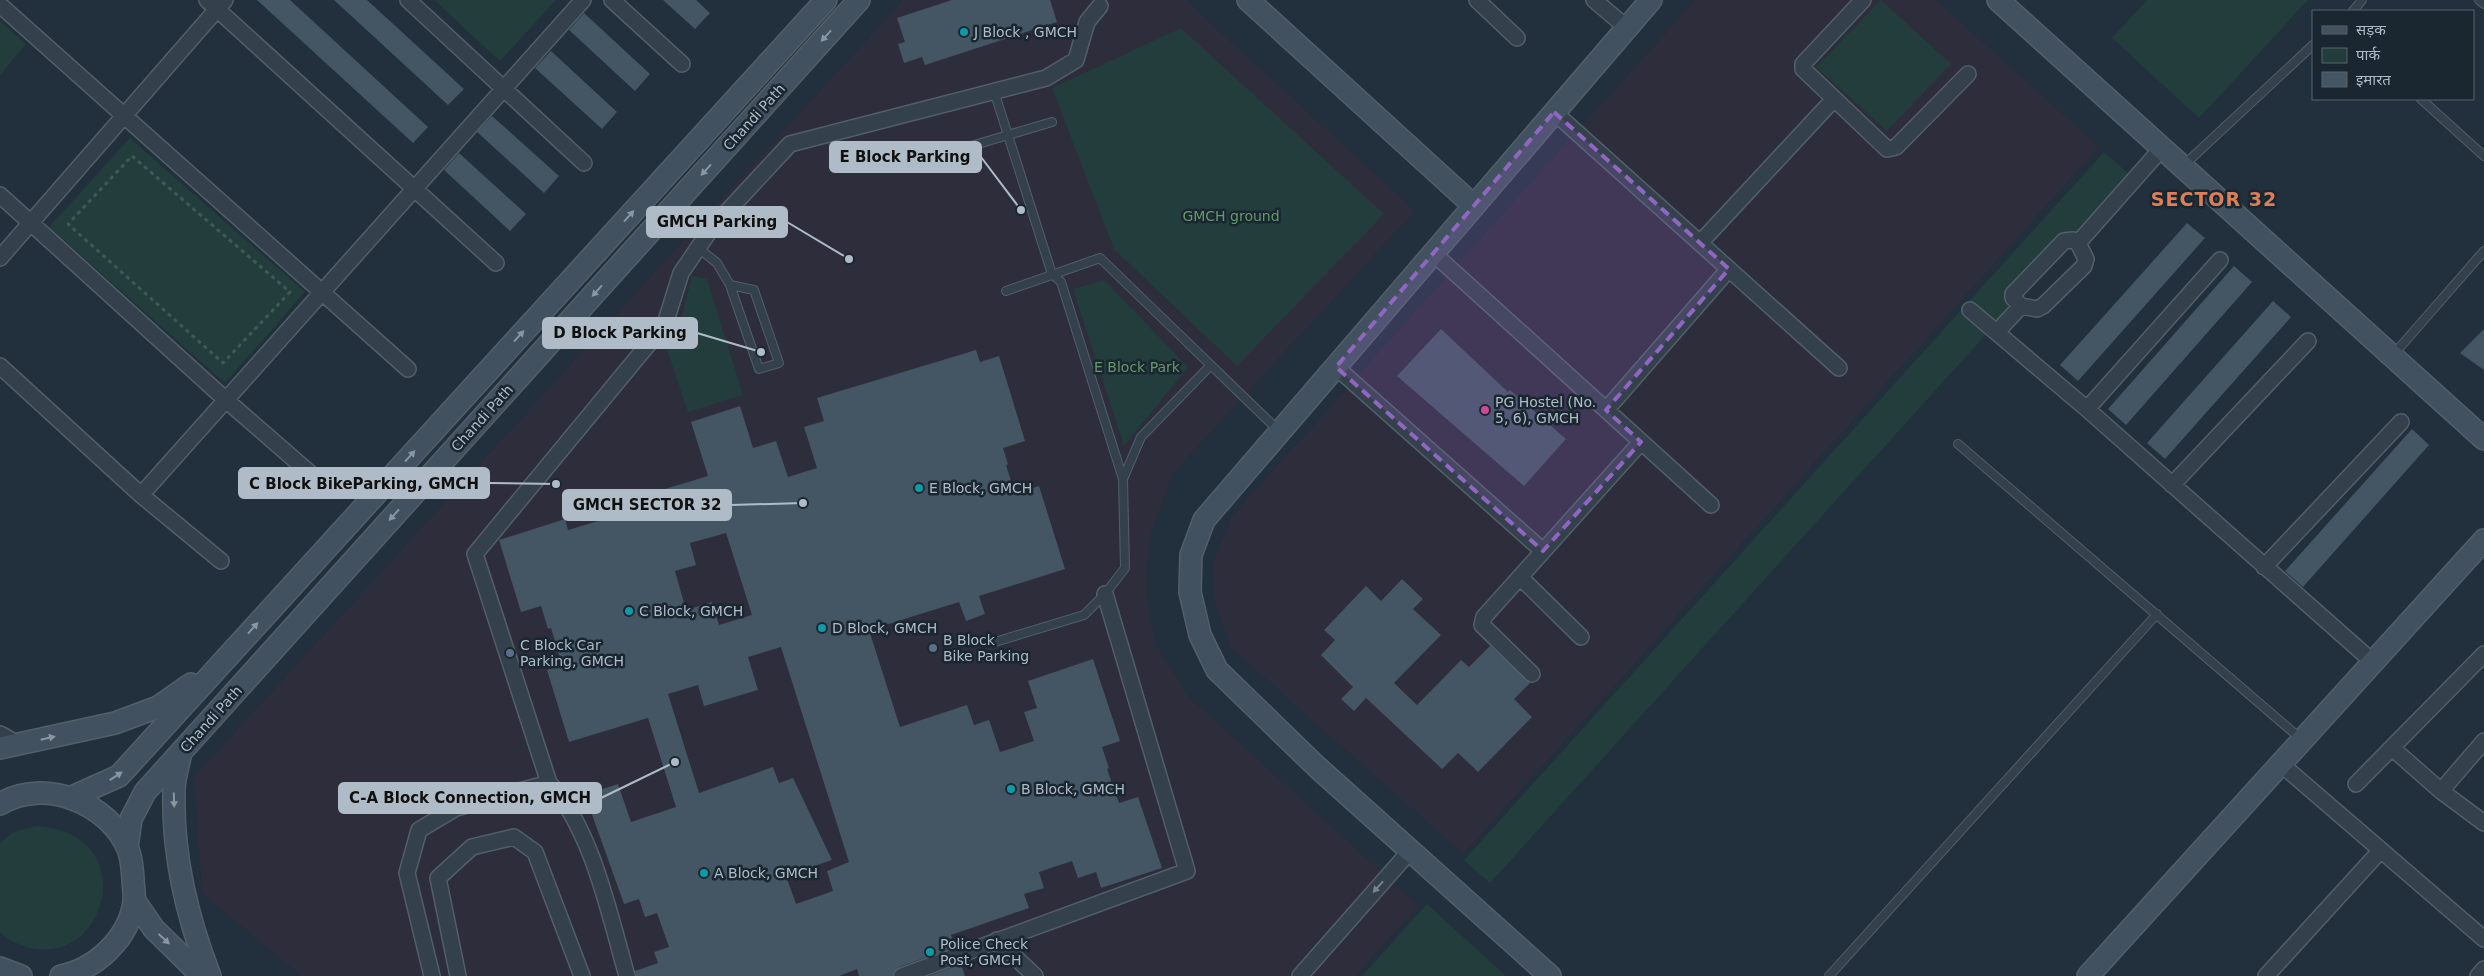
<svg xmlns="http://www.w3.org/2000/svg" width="2484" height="976" viewBox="0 0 2484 976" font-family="'DejaVu Sans','Noto Sans Devanagari',sans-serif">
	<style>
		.medical { fill: #2d2d3c }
		.green { fill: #233d3c }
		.building { fill: #445663; fill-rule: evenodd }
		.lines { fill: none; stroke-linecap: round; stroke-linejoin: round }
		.lane-casing { stroke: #525f69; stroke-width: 10 }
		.street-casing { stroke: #525f69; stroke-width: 18 }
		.secondary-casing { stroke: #525f69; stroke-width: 24 }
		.path { stroke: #405958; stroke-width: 3; stroke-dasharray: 4 4; stroke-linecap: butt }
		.lane { stroke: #34414c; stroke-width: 8 }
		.street { stroke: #34414c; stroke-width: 15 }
		.secondary { stroke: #42515f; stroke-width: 21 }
		.oneway { fill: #8997a3 }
		.oneway2 { fill: #788590 }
		.marked { fill: #9066c3; fill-opacity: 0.2; stroke: #9066c3; stroke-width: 4; stroke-dasharray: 10 6; stroke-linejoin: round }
		.culture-dot { fill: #0f9aa8; stroke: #1a2630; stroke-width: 2 }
		.hotel-dot { fill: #d1479c; stroke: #1a2630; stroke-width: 2 }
		.service-dot { fill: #5c6f8a; stroke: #1a2630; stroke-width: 2 }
		.labels { text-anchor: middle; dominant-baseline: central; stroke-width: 5; stroke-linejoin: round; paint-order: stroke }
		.poi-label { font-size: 14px; fill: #afbcc8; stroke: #1a2630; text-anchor: start }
		.street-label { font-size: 14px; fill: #afbcc8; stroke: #1a2630 }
		.park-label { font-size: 14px; fill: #659a6a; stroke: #1a2630 }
		.district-label { font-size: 19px; font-weight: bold; letter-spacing: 1px; fill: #da7f58; stroke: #1a2630 }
		.leader { fill: none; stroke: #afbcc8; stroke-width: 2 }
		.callout-dot { fill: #afbcc8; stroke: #1a2630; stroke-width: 2 }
		.callout { fill: #afbcc8; stroke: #afbcc8; stroke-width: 2 }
		.callout-label { font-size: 15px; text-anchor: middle; font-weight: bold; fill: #111 }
	</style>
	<rect width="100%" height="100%" fill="#21303c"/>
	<!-- medical -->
	<path class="medical" d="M903,0H1186L1415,211L1173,473L1151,533L1145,585L1155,643L1188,696L1419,906L1355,976H301L202,893L194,777Z
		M1695,0H1936L2099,147L1463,854L1231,648L1215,603L1212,564L1232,516Z"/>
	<!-- green -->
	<path class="green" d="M434,0H556L500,61Z
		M1881,0L1951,64L1887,131L1816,67Z
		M2147,0H2308L2199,118L2112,38Z
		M0,21L26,44L0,75Z
		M1181,28L1384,214L1237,366L1114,249L1052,88Z
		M130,138L305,292L225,383L49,227Z
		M2104,152L2130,175L1490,883L1464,860Z
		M692,276L707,279L743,395L688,412L665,344L679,327Z
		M1104,280L1188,367L1124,446L1073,289Z
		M36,826C142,832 109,966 30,948C20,945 7,940 0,932V843L12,833Z
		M1427,904L1506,976H1362Z"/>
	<!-- building -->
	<path class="building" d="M257,0H290L428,127L413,143Z
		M334,0H367L464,89L448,105Z
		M663,0H696L710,13L695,29Z
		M952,0H1050L1057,22L925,65L922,57L904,63L898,44L905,42L897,18Z
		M584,13L650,74L635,91L569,30Z
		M551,51L617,112L602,129L535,68Z
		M492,116L559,176L544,193L477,132Z
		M459,153L526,214L510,231L444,170Z
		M2187,223L2205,238L2078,381L2060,365Z
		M2234,266L2252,282L2126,425L2108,409Z
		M2273,301L2291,317L2165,459L2147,443Z
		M1441,329L1508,392L1510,390L1566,439L1524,486L1397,376Z
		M2484,329V370L2460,353Z
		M976,350L980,362L999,356L1025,441L1003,448L1008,464L1006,465L1015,494L1039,486L1065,569L979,596L985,614L966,621L959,602L869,630L900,727L967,705L974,725L989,720L1000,752L1034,741L1024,712L1037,708L1028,681L1093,659L1120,741L1102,747L1109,768L1107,769L1119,803L1138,797L1162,868L1101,888L1096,872L1078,878L1072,861L1039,872L1044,888L1024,894L1029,908L951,935L955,947L899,967L893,976H859L857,969L839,976H636L635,971L658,963L654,952L669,947L657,913L645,917L639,899L624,904L585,795L618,784L631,822L676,807L648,718L569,742L547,670L562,665L551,628L548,629L541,606L521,612L499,540L565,519L568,530L632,511L629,500L708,476L691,422L740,406L753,448L776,441L788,477L817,468L804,427L824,421L817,398ZM726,533L752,615L719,625L712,602L686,610L675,571L696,565L690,543ZM781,647L849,862L827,871L833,891L796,904L786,876L832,860L793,778L779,783L773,767L699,793L668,694L698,685L704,706L758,690L748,657Z
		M2412,429L2429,445L2303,587L2285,571Z
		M1402,579L1423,599L1413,609L1441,635L1394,683L1417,705L1461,660L1469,667L1490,646L1530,683L1514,699L1532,717L1478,772L1458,753L1442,769L1366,698L1354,711L1341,699L1353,687L1321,655L1335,640L1324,630L1366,586L1381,601Z
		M961,964L965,976H929Z"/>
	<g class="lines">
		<defs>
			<path id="lane" d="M2479,0L2484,4
				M2353,11L2362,0
				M994,91L1052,274L1061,282L1123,479
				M2421,99L2484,156
				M961,149L1052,122
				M2183,166L2313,45
				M697,247L717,263L730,285L759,369L779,363L754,290L730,285
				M1006,291L1100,258L1279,431
				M2394,354L2484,251
				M1958,444L2301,739
				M995,642L1084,615L1105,594L1125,568L1123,479L1141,437L1211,365
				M1829,976L2157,614"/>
			<path id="street" d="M207,0L496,263
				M408,0L584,163
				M612,0L682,64
				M1477,0L1517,38
				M1594,0L1627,28
				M1863,0L1803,64V69L1887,149L1896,147L1968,74
				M0,5L408,369
				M1554,112L1839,368
				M0,195L226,400L311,474
				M1700,243L1834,99
				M1433,253L1711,505
				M0,258L225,0
				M2021,306L2013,298V294L2064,241L2073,240L2078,243
				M1970,310L2087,409L2373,662
				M1997,332L2021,306L2037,309L2043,306L2084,266L2086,259L2078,243L2163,147
				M0,366L141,495L221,561
				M1336,367L1543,551
				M2087,409L2220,260
				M1606,410L1729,269
				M2172,485L2308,341
				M141,495L583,0
				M2264,567L2401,422
				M1520,577L1581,637
				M1532,674L1482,625L1484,617L1641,442
				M0,734L20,745
				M2392,748L2441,791L2484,823
				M2281,764L2484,939
				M2356,784L2484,654
				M2441,791L2484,741
				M997,940L1035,976
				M432,976L407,873L419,830L456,808L549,783
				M458,976L438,878L472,847L514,837L535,852L582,976
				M627,976C610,917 592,828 549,783L475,554L665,324L681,273L711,229L790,144L1046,78L1076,60L1087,22L1100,6
				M902,976L1187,871L1105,594
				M1300,976L1410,851
				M2266,976L2381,850
				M2478,976L2484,969"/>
			<path id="secondary" d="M1248,0L1474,206
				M1998,0L2484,439
				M0,748L115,723L158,707L191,684
				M181,752C179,764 174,778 174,790C172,854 187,917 210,976
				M72,797L119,776L826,0
				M0,804C44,777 109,803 128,849C132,859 132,868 133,879C133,886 135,894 134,902C129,938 96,969 61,976
				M127,847L131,819L145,792L859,0
				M134,900L154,929L202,976
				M0,968L21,976
				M1550,976L1317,767L1217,670L1200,635L1190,592L1191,555L1204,520L1651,0
				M2088,976L2484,540"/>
		</defs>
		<!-- lane casing -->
		<use href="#lane" class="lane-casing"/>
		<!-- street casing -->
		<use href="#street" class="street-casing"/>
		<!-- secondary casing -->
		<use href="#secondary" class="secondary-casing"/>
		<!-- path -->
		<path class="path" d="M132,156L290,292L223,363L68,224Z"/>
		<!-- lane -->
		<use href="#lane" class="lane"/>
		<!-- street -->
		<use href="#street" class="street"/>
		<!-- secondary -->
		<use href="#secondary" class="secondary"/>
	</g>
	<!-- one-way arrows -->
	<defs><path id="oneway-solid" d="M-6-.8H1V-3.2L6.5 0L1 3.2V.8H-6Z" transform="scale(1.25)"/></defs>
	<g class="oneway">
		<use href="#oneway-solid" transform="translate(826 36) rotate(132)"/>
		<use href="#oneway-solid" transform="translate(706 170) rotate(132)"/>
		<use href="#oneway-solid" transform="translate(629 216) rotate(-48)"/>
		<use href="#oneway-solid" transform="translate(597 291) rotate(132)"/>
		<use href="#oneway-solid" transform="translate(519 336) rotate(-48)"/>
		<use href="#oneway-solid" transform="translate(410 456) rotate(-48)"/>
		<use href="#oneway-solid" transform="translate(394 515) rotate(132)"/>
		<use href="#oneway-solid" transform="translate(253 628) rotate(-48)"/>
		<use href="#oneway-solid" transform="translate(48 738) rotate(-13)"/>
		<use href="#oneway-solid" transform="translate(116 776) rotate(-33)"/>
		<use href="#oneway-solid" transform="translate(174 800) rotate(88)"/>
		<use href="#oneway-solid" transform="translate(164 939) rotate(43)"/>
	</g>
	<use class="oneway2" href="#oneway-solid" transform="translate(1378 887) rotate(132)"/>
	<!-- marked area -->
	<path class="marked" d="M1554,112L1729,269L1606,410L1641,442L1543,551L1336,367Z"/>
	<!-- markers -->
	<g class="culture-dot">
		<circle cx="964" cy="32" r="5"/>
		<circle cx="919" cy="488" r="5"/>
		<circle cx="629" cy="611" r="5"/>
		<circle cx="822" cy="628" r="5"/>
		<circle cx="1011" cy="789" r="5"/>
		<circle cx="704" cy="873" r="5"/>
		<circle cx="930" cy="952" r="5"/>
	</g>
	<circle class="hotel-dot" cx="1485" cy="410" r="5"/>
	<g class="service-dot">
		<circle cx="933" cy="648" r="5"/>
		<circle cx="510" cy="653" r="5"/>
	</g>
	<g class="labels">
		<!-- poi labels -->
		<g class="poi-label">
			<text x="974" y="32">J Block , GMCH</text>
			<text x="1495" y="402">PG Hostel (No.<tspan x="1495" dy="16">5, 6), GMCH</tspan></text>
			<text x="929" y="488">E Block, GMCH</text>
			<text x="639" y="611">C Block, GMCH</text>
			<text x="832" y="628">D Block, GMCH</text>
			<text x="943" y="640">B Block<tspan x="943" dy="16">Bike Parking</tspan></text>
			<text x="520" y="645">C Block Car<tspan x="520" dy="16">Parking, GMCH</tspan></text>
			<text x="1021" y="789">B Block, GMCH</text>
			<text x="714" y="873">A Block, GMCH</text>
			<text x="940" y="944">Police Check<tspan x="940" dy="16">Post, GMCH</tspan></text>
		</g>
		<!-- street labels -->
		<g class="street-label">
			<text transform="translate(754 117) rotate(-48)">Chandi Path</text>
			<text transform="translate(482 418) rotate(-48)">Chandi Path</text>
			<text transform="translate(211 719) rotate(-48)">Chandi Path</text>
		</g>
		<!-- park labels -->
		<g class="park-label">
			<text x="1231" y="216">GMCH ground</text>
			<text x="1137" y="367">E Block Park</text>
		</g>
		<!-- district labels -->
		<g class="district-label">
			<text x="2214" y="199">SECTOR 32</text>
		</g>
	</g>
	<!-- callouts -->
	<path class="leader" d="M1021 210L981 157M849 259L787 222M761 352L697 333M556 484L489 483M803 503L731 505M675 762L601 798"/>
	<g class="callout-dot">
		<circle cx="1021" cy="210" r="5"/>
		<circle cx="849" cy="259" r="5"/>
		<circle cx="761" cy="352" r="5"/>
		<circle cx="556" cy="484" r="5"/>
		<circle cx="803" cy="503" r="5"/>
		<circle cx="675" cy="762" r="5"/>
	</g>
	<g class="callout">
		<rect x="830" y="142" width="151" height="30" rx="5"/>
		<rect x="647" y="207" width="140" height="30" rx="5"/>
		<rect x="543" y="318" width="154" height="30" rx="5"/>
		<rect x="239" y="468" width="250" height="30" rx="5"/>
		<rect x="563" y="490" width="168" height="30" rx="5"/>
		<rect x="339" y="783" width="262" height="30" rx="5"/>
	</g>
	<g class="callout-label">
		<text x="905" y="162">E Block Parking</text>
		<text x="717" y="227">GMCH Parking</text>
		<text x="620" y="338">D Block Parking</text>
		<text x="364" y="489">C Block BikeParking, GMCH</text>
		<text x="647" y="510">GMCH SECTOR 32</text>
		<text x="470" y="803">C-A Block Connection, GMCH</text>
	</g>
	<!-- legend -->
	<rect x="2312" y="10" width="162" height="90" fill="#1a2630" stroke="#56626d"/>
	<rect x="2322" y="26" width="25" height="8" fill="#42515f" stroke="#56626d"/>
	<text x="2356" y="35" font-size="15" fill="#afbcc8">सड़क</text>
	<rect x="2322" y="48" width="25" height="15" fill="#233d3c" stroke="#56626d"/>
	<text x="2356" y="60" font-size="15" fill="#afbcc8">पार्क</text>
	<rect x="2322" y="72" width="25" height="15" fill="#445663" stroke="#56626d"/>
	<text x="2356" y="85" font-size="15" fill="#afbcc8">इमारत</text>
</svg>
